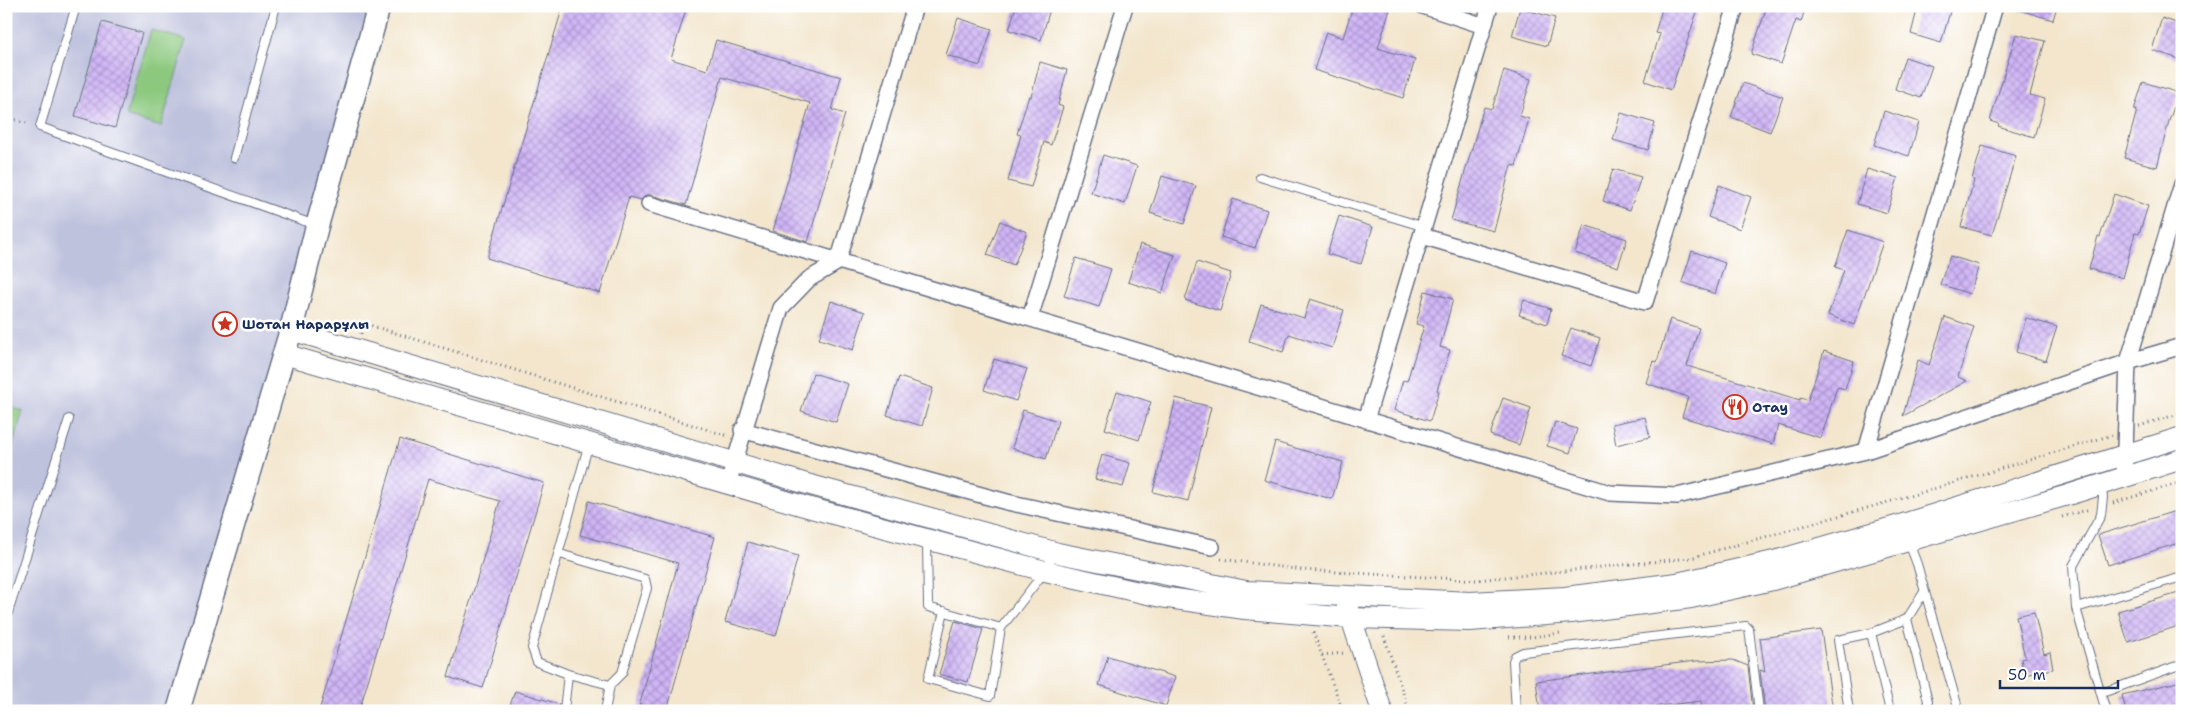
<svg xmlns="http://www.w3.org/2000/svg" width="2188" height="717" viewBox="0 0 2188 717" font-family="'Shantell Sans',sans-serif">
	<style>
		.industrial { fill: #bfc2dd }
		.park { fill: #8cc97f; stroke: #547c6e }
		.building { fill: url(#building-cross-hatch) }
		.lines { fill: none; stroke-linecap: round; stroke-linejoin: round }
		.lane-casing { stroke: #676f85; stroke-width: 10 }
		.street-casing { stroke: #676f85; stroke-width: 18 }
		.secondary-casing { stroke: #676f85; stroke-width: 22 }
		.primary-casing { stroke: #676f85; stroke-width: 25 }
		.path { stroke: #676f85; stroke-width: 3; stroke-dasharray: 1 4; stroke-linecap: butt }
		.lane { stroke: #fff; stroke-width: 8 }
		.street { stroke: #fff; stroke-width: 15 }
		.secondary { stroke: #fff; stroke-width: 20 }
		.primary { stroke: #fff; stroke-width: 22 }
		.labels { text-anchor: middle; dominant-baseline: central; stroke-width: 5; stroke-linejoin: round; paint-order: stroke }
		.poi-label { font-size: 14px; font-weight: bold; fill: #1b2f5e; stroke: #fff; text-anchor: start }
	</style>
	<defs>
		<pattern id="building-cross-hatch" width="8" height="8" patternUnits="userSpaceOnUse" patternTransform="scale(1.25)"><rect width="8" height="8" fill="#d0b5f6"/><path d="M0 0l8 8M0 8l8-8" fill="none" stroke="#a894ca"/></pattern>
	</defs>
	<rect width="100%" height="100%" fill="#fff"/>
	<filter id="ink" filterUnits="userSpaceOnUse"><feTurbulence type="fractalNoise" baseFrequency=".02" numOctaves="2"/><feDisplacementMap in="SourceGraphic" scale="10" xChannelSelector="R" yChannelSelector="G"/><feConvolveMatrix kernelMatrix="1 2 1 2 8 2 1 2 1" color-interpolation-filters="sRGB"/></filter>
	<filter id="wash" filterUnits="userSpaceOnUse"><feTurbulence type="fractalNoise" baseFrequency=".0096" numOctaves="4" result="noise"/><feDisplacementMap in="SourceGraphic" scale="20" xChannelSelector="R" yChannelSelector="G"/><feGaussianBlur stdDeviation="1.12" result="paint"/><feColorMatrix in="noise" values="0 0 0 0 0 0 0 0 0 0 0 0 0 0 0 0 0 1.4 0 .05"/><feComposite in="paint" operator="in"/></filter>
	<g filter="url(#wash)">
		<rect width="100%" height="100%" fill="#f3e6cd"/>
		<!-- industrial -->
		<path class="industrial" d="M6,6H377L174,711H6Z"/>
		<!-- park -->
		<path class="park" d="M151,30L186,40L161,127L126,116Z
			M6,406L23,411L6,467Z"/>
		<g id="blocks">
			<!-- building -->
			<path class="building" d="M563,6H687L671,59L707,70L716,40L841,77L832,110L845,114L808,242L773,231L810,103L722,77L686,205L651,195H646L641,200L629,197L600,293L487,258Z
				M1016,6H1051L1041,40L1009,30Z
				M1353,6H1391L1378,48L1415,60L1403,98L1314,70L1326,32L1343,38Z
				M1663,6H1679L1697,12L1671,90L1645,81L1660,34L1655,33Z
				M1767,6H1806L1801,22L1796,20L1781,64L1751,54Z
				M1918,6H1930L1950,12L1941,43L1911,34Z
				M2017,6H2057L2053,20L2016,9Z
				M1520,8L1555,18L1547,46L1512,36Z
				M958,18L992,29L980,66L946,55Z
				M2162,18L2182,25V52L2179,59L2152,50Z
				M102,22L142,33L115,128L75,116Z
				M2016,34L2045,41L2030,95L2045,99L2034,137L1998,126L1999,124L1990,121Z
				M1905,57L1932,66L1921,98L1895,89Z
				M1040,62L1067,70L1058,105L1063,107L1051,145L1044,142L1031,187L1008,181L1021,135L1017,134L1029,96L1031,97Z
				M1504,70L1531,79L1520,116L1529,119L1516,166L1511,165L1494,231L1451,220L1484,107L1492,109Z
				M2143,82L2179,93L2169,121L2157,167L2124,158L2137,110H2134Z
				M1743,83L1783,97L1770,132L1731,117Z
				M1884,111L1919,122L1909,156L1874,145Z
				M1621,113L1655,123L1648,150L1613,140Z
				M1982,146L2016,156L1992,235L1961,227L1974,180L1972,179Z
				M1103,155L1137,166L1125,204L1091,193Z
				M1613,169L1641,177L1630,210L1603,201Z
				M1867,169L1898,178L1887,213L1857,204Z
				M1162,176L1196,186L1184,224L1150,213Z
				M1719,185L1751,197L1740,229L1708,217Z
				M2114,194L2148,206L2139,234L2135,233L2123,278L2089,269L2098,236L2100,237Z
				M1233,199L1267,210L1255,248L1221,237Z
				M1339,216L1373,227L1361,264L1327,254Z
				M1000,221L1027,232L1014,265L987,255Z
				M1584,225L1627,239L1618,267L1575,253Z
				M1848,230L1883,242L1854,325L1828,315L1844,270L1835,267Z
				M1140,244L1175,255L1162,293L1128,282Z
				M1692,251L1725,263L1715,294L1682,282Z
				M1950,256L1979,265L1970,294L1940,284Z
				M1076,258L1111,269L1099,307L1064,296Z
				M1197,262L1231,273L1220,311L1185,300Z
				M1425,291L1453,299L1440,347L1450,350L1437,390L1439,391L1430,421L1394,410L1403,380L1407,381L1424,326L1416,324Z
				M1310,299L1344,310L1332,348L1289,334L1283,352L1249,341L1261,304L1304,318Z
				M1524,300L1551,309L1547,324L1519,315Z
				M831,301L865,312L853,350L819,339Z
				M1945,317L1974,327L1958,377L1967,381L1903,416L1918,360L1929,365Z
				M2026,318L2057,327L2046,361L2016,352Z
				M1670,319L1699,328L1687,366L1800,400V398L1808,400L1824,351L1854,361L1845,389L1837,387L1821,438L1778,425L1773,444L1682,417L1688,397L1646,383L1653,361L1657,362Z
				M1571,328L1600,338L1591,366L1561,356Z
				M994,359L1027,369L1016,401L984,390Z
				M813,373L848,384L836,422L801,411Z
				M899,377L933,388L922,426L887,415Z
				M1117,391L1151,402L1139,440L1105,429Z
				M1176,398L1211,407L1188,501L1153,492Z
				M1503,398L1531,408L1519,445L1490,435Z
				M1023,410L1058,421L1046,459L1012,448Z
				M1645,417L1650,437L1616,445L1612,424Z
				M1555,422L1577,429L1570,453L1547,446Z
				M400,439L544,483L483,688L448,677L500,501L428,479L359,711H319Z
				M1275,442L1343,462L1332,499L1264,480Z
				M1102,455L1130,463L1123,487L1095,479Z
				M589,501L715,537L667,711H638L678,563L580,535Z
				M2182,509V542L2108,565L2098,535Z
				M748,542L798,556L776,636L725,622Z
				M2182,592V625L2128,642L2118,611Z
				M2034,612L2044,654L2050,652L2053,669L2024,675L2021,659L2025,658L2016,616Z
				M955,621L983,629L968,682L939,674Z
				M1821,630L1833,711H1765L1760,670L1765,672L1760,638Z
				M1108,656L1175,677L1166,706L1099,685Z
				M1733,660L1748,666L1753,711H1702L1701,701L1621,711H1540L1536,681L1696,661Z
				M2182,681V711H2126L2122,695Z
				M515,691L559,704L558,711H508Z"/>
		</g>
	</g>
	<g filter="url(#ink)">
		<use href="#blocks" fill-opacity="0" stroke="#676f85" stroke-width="1"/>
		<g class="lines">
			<defs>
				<path id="lane" d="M76,6L40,127L315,225
					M361,6L375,10
					M234,158L276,6
					M1260,177L1425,227
					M2101,484L2103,497L2101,515L2073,566L2076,608L2106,711
					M927,540L928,607L1001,628L1045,571L1055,552
					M1909,543L1917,564L1959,711
					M560,554L645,579L647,588L622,673L610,685L568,674L537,662L532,648L589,443
					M2076,608L2182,577
					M944,611L928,679L990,696L1001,628
					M6,619L69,419
					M1907,619L1928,701V711
					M1871,633L1890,711
					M2102,693L2182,664
					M564,711L568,674
					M605,711L610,685
					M1516,711L1513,661L1515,656L1523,652L1746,626L1749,629L1759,711
					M1683,711L1691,710
					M1849,711L1838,640L1871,633L1907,619L1924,592"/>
				<path id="street" d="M1423,6L1484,26
					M649,204L1610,493L1677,496L1866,451L2128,362L2182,346
					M1422,236L1645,302L1736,6
					M1030,318L1125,6
					M1366,420L1490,6
					M742,430L1007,502L1212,547
					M1866,451L1995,6
					M2124,477L2128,362L2182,184
					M728,484L781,308L809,279L838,262L915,6"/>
				<path id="secondary" d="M291,330L807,484L1058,553L1246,591L1470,602L1565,597L1677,583L1774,561L1903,524L2182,437
					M284,354L807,507L1045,571L1161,597L1245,609L1350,618L1470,621L1571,613L1691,598L1773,580L2068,495L2182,459
					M1347,606L1382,711"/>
				<path id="primary" d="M178,711L291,330L317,226L379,6"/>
			</defs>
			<!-- lane casing -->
			<use href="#lane" class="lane-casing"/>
			<!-- street casing -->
			<use href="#street" class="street-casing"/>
			<!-- secondary casing -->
			<use href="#secondary" class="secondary-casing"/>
			<!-- primary casing -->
			<use href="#primary" class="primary-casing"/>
			<!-- path -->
			<path class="path" d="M6,117L30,124
				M361,334L363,323L728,436
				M2139,426L2182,413
				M2113,503L2182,482
				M2062,517L2090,509
				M1221,559L1303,570L1477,580L1690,558L1913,495L2112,435
				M1313,632L1343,711
				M1384,636L1409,711
				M1509,637H1532L1560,633
				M1322,655L1345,653"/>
			<!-- lane -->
			<use href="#lane" class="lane"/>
			<!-- street -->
			<use href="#street" class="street"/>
			<!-- secondary -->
			<use href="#secondary" class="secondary"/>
			<!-- primary -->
			<use href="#primary" class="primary"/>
		</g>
	</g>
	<!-- icons -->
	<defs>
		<symbol id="sight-ring" viewBox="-11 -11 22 22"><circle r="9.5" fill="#fff" stroke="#c8321e" stroke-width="1.5"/><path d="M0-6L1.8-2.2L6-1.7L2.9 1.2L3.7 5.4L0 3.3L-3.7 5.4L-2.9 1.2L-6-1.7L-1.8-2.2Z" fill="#c8321e"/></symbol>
		<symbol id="restaurant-ring" viewBox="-11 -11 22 22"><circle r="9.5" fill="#fff" stroke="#c8321e" stroke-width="1.5"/><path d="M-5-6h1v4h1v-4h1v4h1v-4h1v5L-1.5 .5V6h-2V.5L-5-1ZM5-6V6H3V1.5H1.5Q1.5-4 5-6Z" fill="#c8321e"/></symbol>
	</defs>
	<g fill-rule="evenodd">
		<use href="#sight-ring" x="211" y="310" width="28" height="28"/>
		<use href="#restaurant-ring" x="1721" y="393" width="28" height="28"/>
	</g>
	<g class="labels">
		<!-- poi labels -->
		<g class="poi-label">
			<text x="242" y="324">Шотан Нарарұлы</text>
			<text x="1752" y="407">Отау</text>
		</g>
	</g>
	<!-- margin -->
	<rect width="2188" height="717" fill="none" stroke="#fff" stroke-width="25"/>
	<!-- scale -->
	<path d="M2000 680v8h118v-8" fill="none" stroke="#1b2f5e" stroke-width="2.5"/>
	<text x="2008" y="680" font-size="15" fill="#1b2f5e" stroke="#ffffff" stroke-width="4" paint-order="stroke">50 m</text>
</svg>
